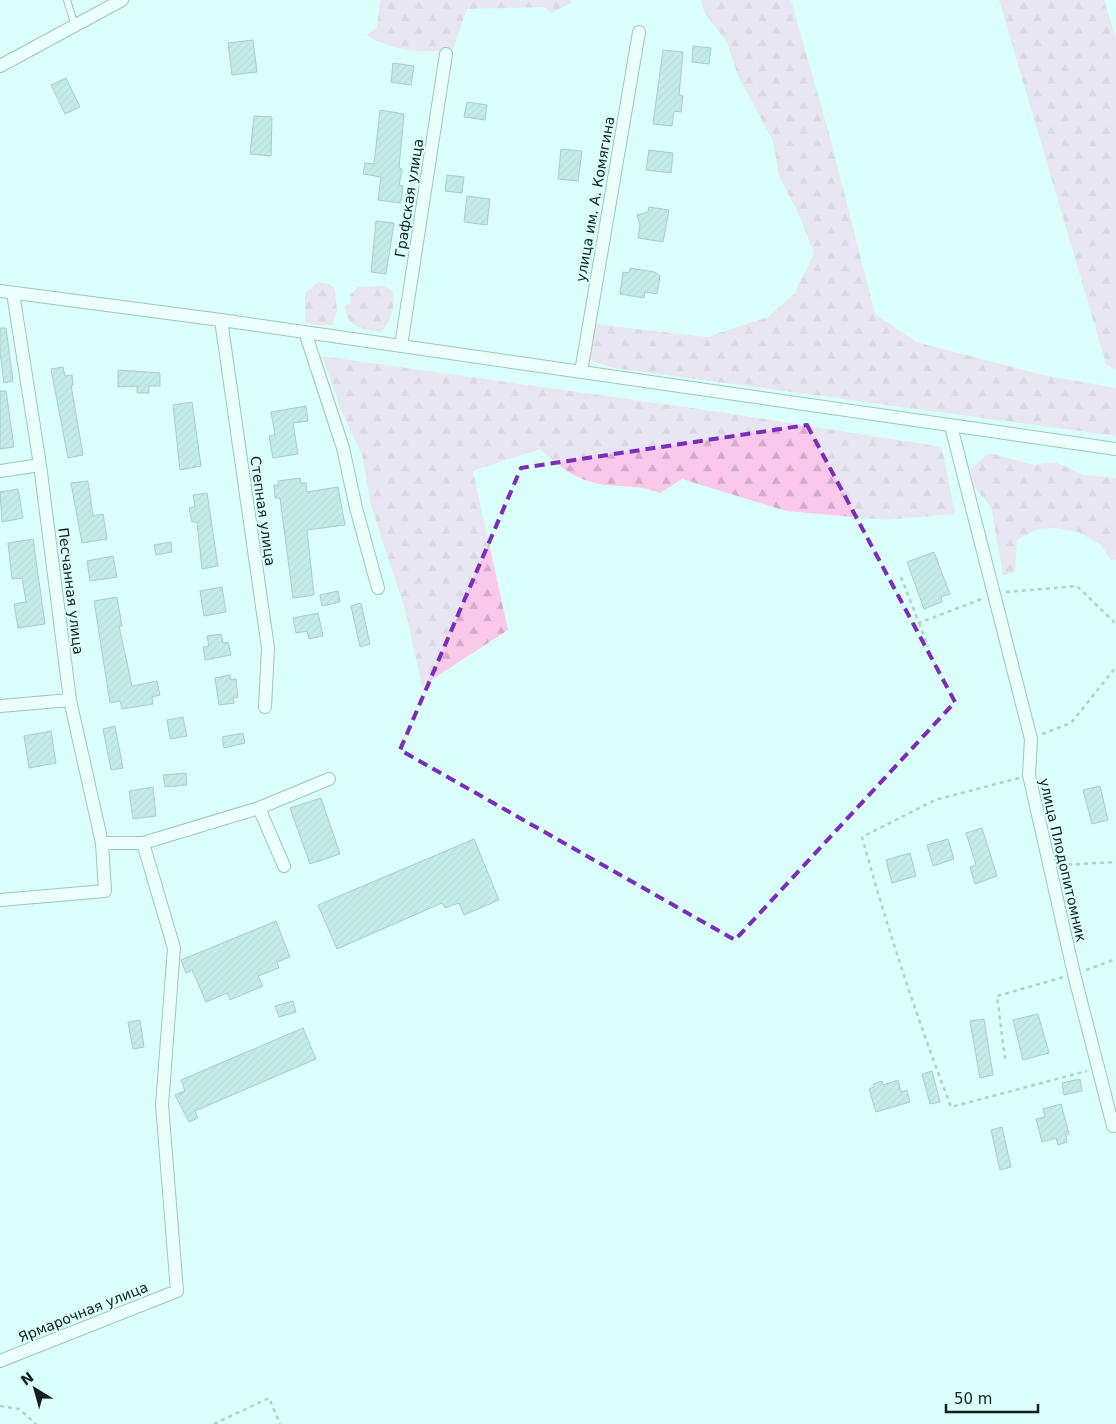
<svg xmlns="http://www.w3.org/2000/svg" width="1116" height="1424" viewBox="0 0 1116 1424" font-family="'DejaVu Sans',sans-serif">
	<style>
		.forest { fill: url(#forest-firs) }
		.building { fill: url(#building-hatch); stroke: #68938e }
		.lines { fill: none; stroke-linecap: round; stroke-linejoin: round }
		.service-casing { stroke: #57807c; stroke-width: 8 }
		.minor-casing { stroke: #57807c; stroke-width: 14 }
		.path { stroke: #809c98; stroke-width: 2.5; stroke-dasharray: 4 4; stroke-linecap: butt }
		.service { stroke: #fff; stroke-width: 6 }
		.minor { stroke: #fff; stroke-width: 12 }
		.marked { fill: none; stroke: #7b2cbf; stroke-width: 4; stroke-dasharray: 10 6; stroke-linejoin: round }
		.labels { text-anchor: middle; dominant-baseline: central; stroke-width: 4.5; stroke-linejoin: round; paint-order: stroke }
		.street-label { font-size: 14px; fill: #10211f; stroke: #dbfffa }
	</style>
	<defs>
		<pattern id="forest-firs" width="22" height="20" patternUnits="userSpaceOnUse" patternTransform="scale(1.25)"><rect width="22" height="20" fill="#f9c8ea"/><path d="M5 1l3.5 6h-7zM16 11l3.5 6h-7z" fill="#d4acc8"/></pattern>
		<pattern id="building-hatch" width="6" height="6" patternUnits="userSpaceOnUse" patternTransform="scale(1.25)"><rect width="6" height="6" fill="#a8d4cf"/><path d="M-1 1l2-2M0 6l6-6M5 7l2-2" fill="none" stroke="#90b6b1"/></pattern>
	</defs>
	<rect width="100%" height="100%" fill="#dbfffa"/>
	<!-- forest -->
	<path class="forest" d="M380,0H571V3L552,13L544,7L467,9L453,49C423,54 393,52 366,35L377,27Z
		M701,0H791L830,137L875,314L916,342L1043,375L1116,388V436L614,368L589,360L594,324L707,337L768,317L794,294L814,253L799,215L779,176L773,141L738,76L727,42L704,12Z
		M999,0H1104L1116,38V370L1106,364Z
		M318,282L330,284L335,289L337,311L332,325H314L305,322V293Z
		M385,286L393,292C395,308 392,320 381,332C365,331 344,326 345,306L351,303L350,295L358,287Z
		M322,356L720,412L942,447L955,514L886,520L786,511L682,479L660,493C638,484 621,488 599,484C574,479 558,465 540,449L473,471L508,630L422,686L405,609L371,506L362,455L341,410Z
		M989,453L1034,465L1055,462L1084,475L1116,478V559L1112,561L1100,544L1078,532L1055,528L1038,529L1017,540L1015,573L1003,575L991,507L973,486L971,469Z"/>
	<!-- building -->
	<path class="building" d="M253,40L257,72L232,75L228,43Z
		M693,46L711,48L709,64L692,62Z
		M663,50L683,52L679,95L683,96L681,112L674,111L672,126L653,124Z
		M393,63L414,66L411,85L391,82Z
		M66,78L80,107L65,114L51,85Z
		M467,102L487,105L485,120L464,117Z
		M380,110L404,114L399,168L402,169L399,185L403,186L401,203L378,200L381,177L363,174L365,163L374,164Z
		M254,116L272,117L271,156L250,154Z
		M561,149L582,151L578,181L558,179Z
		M649,150L673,153L671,173L646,170Z
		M447,175L464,177L462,193L445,191Z
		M467,196L490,199L487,225L464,222Z
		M649,207L669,210L663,242L638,238L640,225L637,215L648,212Z
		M376,221L394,223L386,274L371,272Z
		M630,268L655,272L660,276L657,294L645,292L644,298L620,294L623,272L629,273Z
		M0,328H6L13,381L4,383L0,352Z
		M63,367L65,376L72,375L73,385H71L83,455L68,458L51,369Z
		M118,370L160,373V386H149V393H137V386L118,387Z
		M0,391H6L14,447L0,449Z
		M192,402L201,466L180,470L173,405Z
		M306,406L308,421L293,423L298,454L273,458L269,436L275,435L271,412Z
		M300,478L301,483H306L307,492L338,487L345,525L307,530L314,595L293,598L280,498H275L274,485H278V481Z
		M88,481L93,516L103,514L107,539L82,543L71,483Z
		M18,489L23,518L2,522L0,492Z
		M207,493L218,566L202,569L197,522H192L189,508L195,507L193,495Z
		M33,539L45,624L18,628L14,604L26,602L22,578L12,579L8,543Z
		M171,542L172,552L156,555L154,545Z
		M934,552L950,594L941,597L942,602L924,609L907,562Z
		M113,556L117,577L90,581L87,561Z
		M222,587L226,612L204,616L200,591Z
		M338,591L340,602L322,606L320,595Z
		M117,597L122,626H119L132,686L157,681L160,695L152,697L153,704L122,709L120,701L110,703L94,601Z
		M361,603L370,644L360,647L351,606Z
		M318,613L323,636L309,639L307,631L296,633L293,618Z
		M221,634L223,643L228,642L231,655L205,660L203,647L209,646L207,636Z
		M230,675L231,680L236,679L238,697L233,698L234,703L219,705L215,678Z
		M183,717L187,736L170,739L167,720Z
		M115,726L123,768L111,770L103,729Z
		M51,731L56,763L29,768L24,736Z
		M243,733L245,743L224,748L222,737Z
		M186,773L187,785L165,787L163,775Z
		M1100,786L1108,820L1092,824L1083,790Z
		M153,787L156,816L133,819L129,791Z
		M321,798L340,854L310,864L290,808Z
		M982,828L997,876L975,884L970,867L976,865L966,833Z
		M474,839L499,900L464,915L459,903L445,908L442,903L337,949L318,905Z
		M948,839L954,859L933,866L927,845Z
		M910,853L916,876L892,883L886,860Z
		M276,921L290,957L277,962L279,968L258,976L263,986L230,1000L227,993L206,1002L192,970L186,973L181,960Z
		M293,1001L296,1012L279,1017L275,1006Z
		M1038,1014L1049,1053L1023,1060L1013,1020Z
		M984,1019L993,1075L980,1078L970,1021Z
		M140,1020L144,1047L133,1049L128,1022Z
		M303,1028L316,1059L195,1111L198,1118L189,1122L175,1095L185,1091L181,1080Z
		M932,1071L940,1102L930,1104L922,1074Z
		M1080,1079L1082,1091L1064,1095L1062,1083Z
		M898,1080L901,1092L907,1090L910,1102L876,1112L869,1089L874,1087L873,1084L882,1081L883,1085Z
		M1061,1104L1069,1134L1066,1135L1067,1142L1058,1145L1056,1138L1042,1142L1036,1119L1045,1117L1043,1109Z
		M1002,1127L1011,1167L1000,1170L991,1130Z"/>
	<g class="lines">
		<defs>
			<path id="service" d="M67,0L75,26"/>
			<path id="minor" d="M0,66L122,0
				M0,291L221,320L1116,449
				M221,320L268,648L265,707
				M305,332L343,448L356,508L378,588
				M401,346L446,54
				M581,372L639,32
				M951,426L1031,739L1029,775L1074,974L1113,1126
				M0,471L40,465
				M0,706L70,700
				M259,808L284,866
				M143,843L259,808L329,779
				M0,900L105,891L102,843L70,700L40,465L13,293
				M0,1361L177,1291L162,1105L174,948L143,843H102"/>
		</defs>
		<!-- service casing -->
		<use href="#service" class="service-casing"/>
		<!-- minor casing -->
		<use href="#minor" class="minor-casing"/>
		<!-- path -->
		<path class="path" d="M901,577L919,623L984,598
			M1006,592L1077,586L1116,624
			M919,623L928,647
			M1042,734L1071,723L1116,667
			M1019,778L935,800L862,837C887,928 917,1018 951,1107L1087,1071
			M1060,865L1116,862
			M1086,970L1116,959
			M1005,1059L997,996L1064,977
			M0,1406L19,1409L36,1424
			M214,1424L269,1398L280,1424"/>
		<!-- service -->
		<use href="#service" class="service"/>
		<!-- minor -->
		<use href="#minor" class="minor"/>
	</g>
	<!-- marked area -->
	<path d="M0 0H1116V1424H0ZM807,425L955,702L735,940L400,750L521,468Z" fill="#dbfffa" fill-opacity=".55" fill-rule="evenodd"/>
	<path class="marked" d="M807,425L955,702L735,940L400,750L521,468Z"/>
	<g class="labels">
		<!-- street labels -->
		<g class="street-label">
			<text transform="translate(409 198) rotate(-81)">Графская улица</text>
			<text transform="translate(595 199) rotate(-80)">улица им. А. Комягина</text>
			<text transform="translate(263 511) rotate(82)">Степная улица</text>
			<text transform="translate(71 591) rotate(83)">Песчанная улица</text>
			<text transform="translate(1063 860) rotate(77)">улица Плодопитомник</text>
			<text transform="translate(83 1312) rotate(-22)">Ярмарочная улица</text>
		</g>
	</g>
	<!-- north arrow -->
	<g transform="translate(35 1389) rotate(323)" stroke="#dbfffa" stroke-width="4" paint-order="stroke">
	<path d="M0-4L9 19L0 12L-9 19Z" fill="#10211f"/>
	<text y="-8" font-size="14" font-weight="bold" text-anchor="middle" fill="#10211f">N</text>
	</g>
	<!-- scale -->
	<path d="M946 1404v8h92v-8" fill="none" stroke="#10211f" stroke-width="2.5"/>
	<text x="954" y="1404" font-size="15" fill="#10211f" stroke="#dbfffa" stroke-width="4" paint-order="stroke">50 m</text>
</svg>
